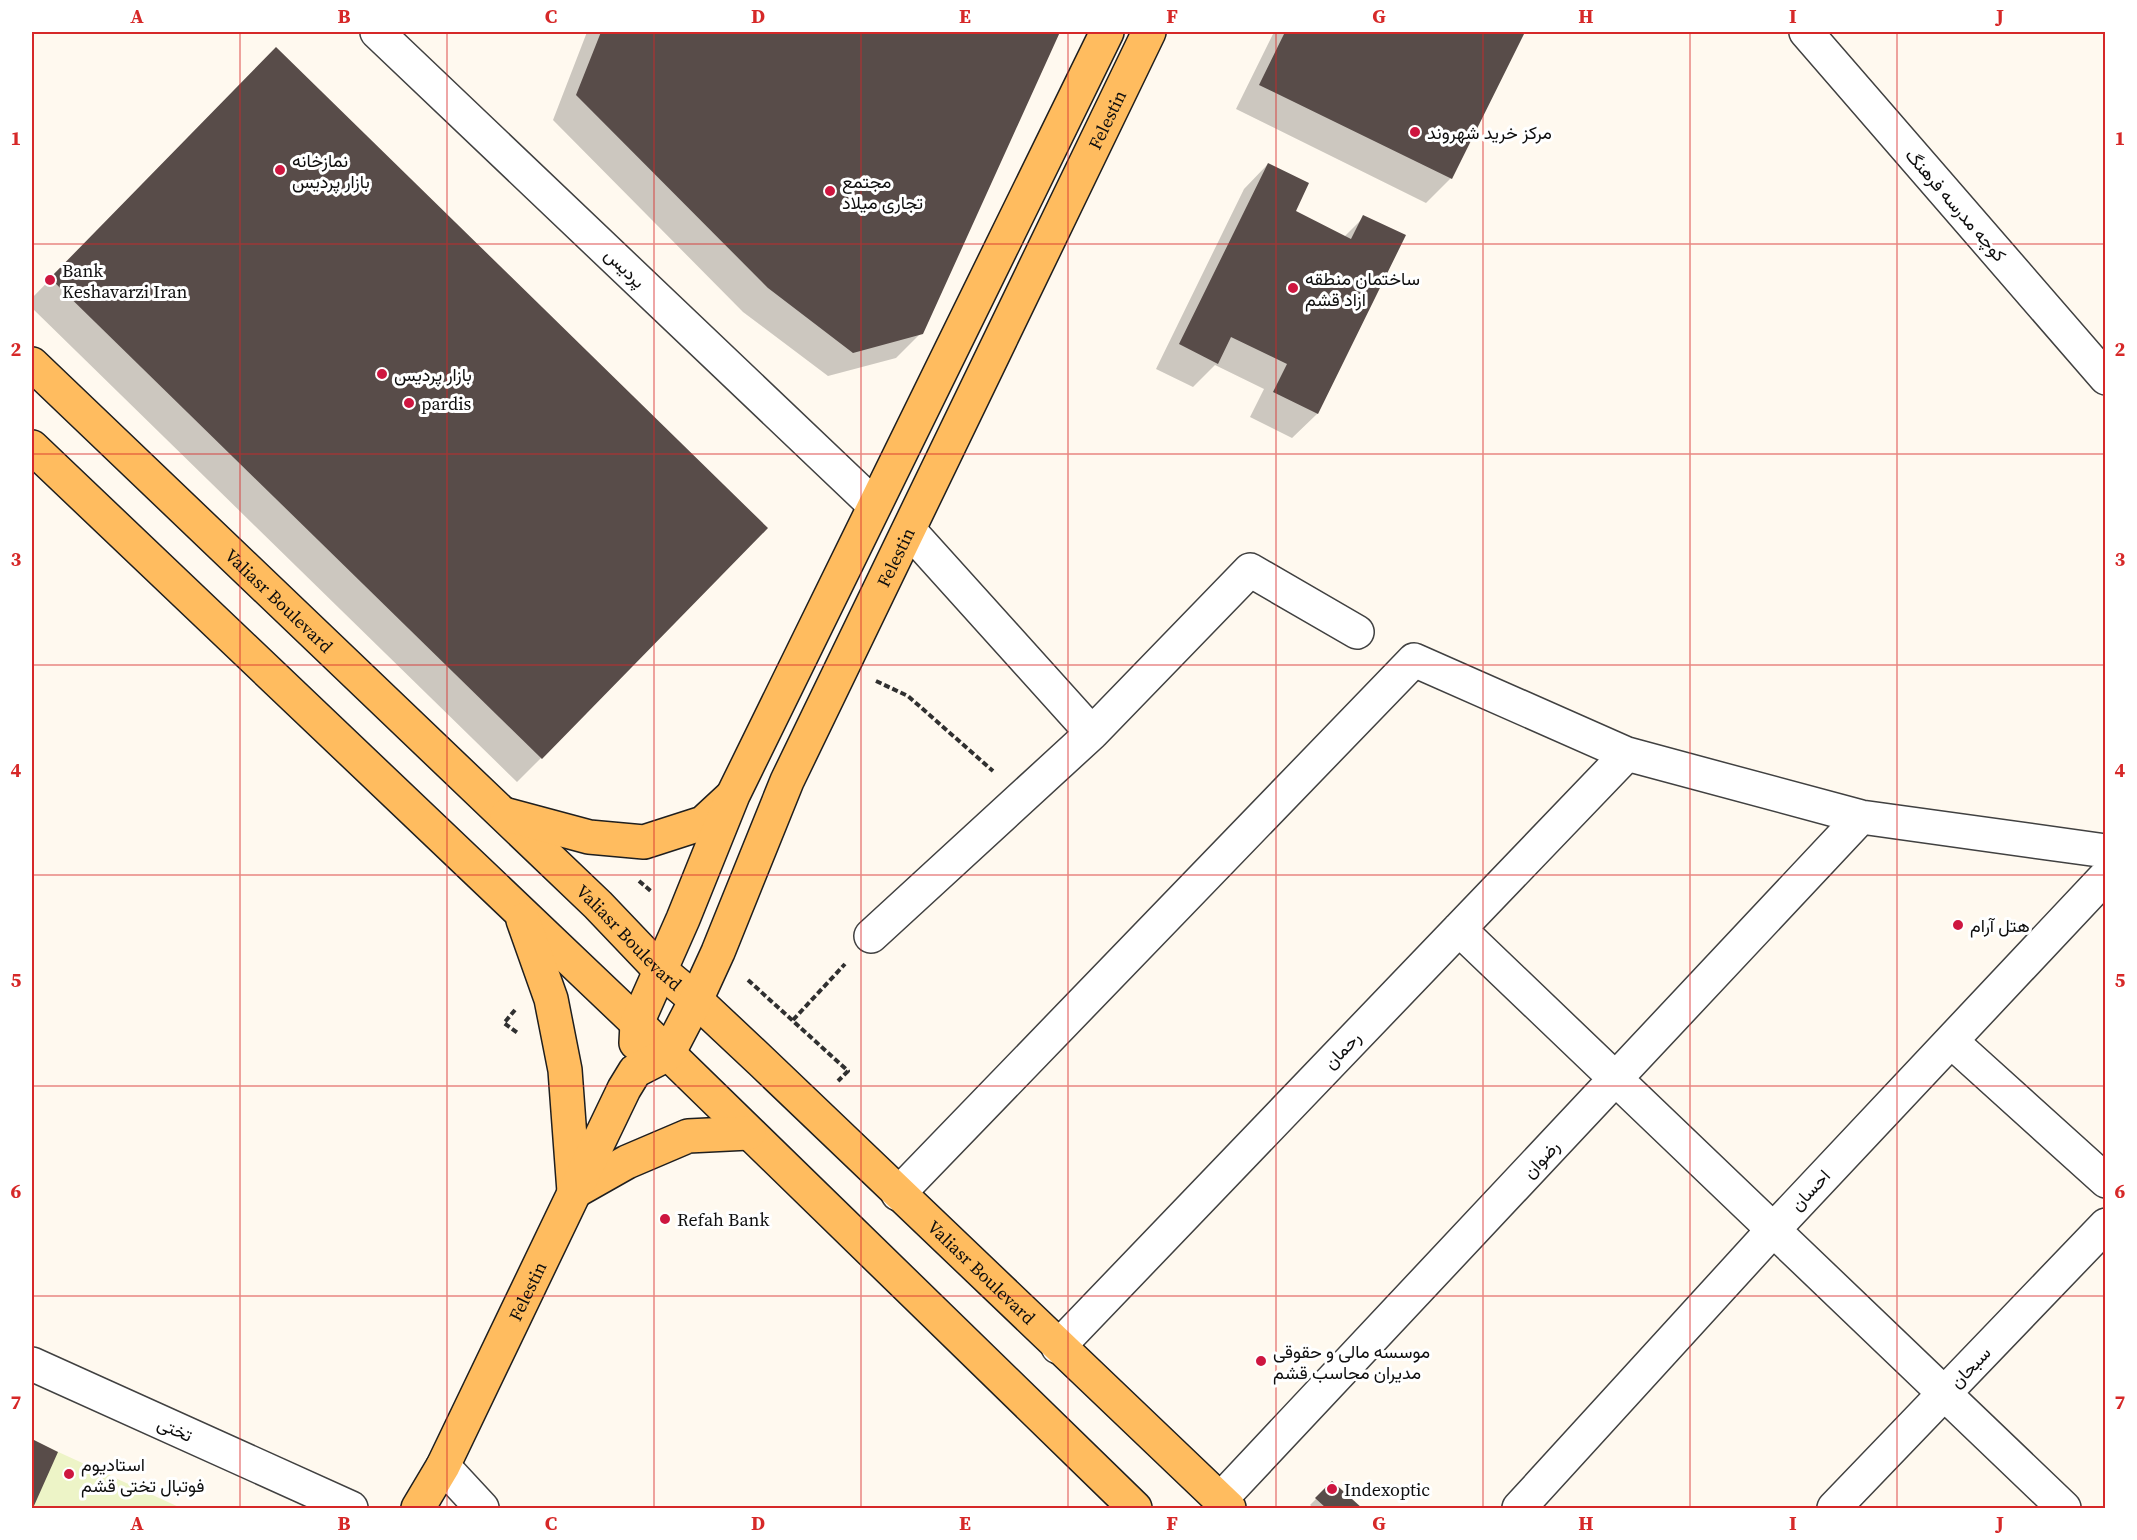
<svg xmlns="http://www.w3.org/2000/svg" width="2137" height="1540" viewBox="0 0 2137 1540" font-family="'Source Serif 4',Vazirmatn,serif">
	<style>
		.pitch { fill: #edf4c7 }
		.shadow { fill: #0003 }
		.building { fill: #584c49 }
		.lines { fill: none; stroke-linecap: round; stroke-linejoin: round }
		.minor-casing { stroke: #414141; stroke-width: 36 }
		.major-casing { stroke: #1f1f1f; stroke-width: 36 }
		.path { stroke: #303030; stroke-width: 4; stroke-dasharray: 6 3; stroke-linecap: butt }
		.minor { stroke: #fff; stroke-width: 33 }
		.major { stroke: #ffbc5f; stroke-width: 33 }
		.grid { fill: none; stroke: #d62828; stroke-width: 1.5; stroke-opacity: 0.55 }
		.poi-dot { fill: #ce163f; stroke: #fff; stroke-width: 2 }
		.labels { text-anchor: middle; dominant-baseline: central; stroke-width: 6; stroke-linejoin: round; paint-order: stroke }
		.street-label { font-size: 18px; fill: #0e0e0e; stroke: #fff }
		.poi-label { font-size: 18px; fill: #0e0e0e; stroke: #fff; text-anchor: start }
		.neatline { fill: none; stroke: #d62828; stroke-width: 2 }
		.grid-label { font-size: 20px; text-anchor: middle; font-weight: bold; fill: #d62828 }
	</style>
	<rect width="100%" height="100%" fill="#fff9ef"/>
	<!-- pitch -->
	<path class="pitch" d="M32,1440L181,1508H32Z"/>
	<!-- shadow -->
	<path class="shadow" d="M587,32H1058L921,333L896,358L828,376L743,312L553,120Z
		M1274,32H1523L1451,178L1426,203L1236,109Z
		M251,74L541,758L517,782L32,308V298Z
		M1268,164L1294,212L1344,237L1364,217L1404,236L1317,414L1292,438L1250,417L1264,389L1215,365L1193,387L1156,369L1244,189Z
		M32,1441L56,1452L32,1507Z
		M1332,1483L1360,1508H1314L1310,1505Z"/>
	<!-- building -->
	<path class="building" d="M601,32H1060L923,334L853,353L768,288L576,95Z
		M1285,32H1525L1452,179L1259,85Z
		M276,47L768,528L542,759L50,278Z
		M1268,163L1309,183L1296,211L1351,239L1363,215L1406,235L1318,414L1273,392L1287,364L1231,337L1218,364L1179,344Z
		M32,1439L58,1452L33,1508H32Z
		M1332,1481L1362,1508H1326L1315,1498Z"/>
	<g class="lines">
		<defs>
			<path id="minor" d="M377,32L874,505
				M1806,32L2106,378
				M909,530L1092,733
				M1459,929L2064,1508
				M871,936L1092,733L1250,570L1357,632
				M1951,1041L2106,1181
				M898,1194L1414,660L1627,754L1861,817L2106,851
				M1058,1347L1627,754
				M32,1364L351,1508
				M443,1466L482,1508
				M1220,1500L1861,817
				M1519,1508L1773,1230L2106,876
				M1834,1508L2106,1225"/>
			<g id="major">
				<path id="s1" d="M32,364L598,905L660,970L696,1000L762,1062L1229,1508"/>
				<path d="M32,447L637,1023L1135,1508"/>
				<path d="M507,815L589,837L644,842L703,823L730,798"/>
				<path d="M523,920L551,999L565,1070L574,1192L627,1162L688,1136L749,1133"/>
				<path d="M636,1043L637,1023L683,919L733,795L1107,32"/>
				<path id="s2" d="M418,1508L443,1466L624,1089L635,1071L668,1054L696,1000L718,952L787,781L1149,32"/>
			</g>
		</defs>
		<!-- minor casing -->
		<use href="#minor" class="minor-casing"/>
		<!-- major casing -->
		<use href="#major" class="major-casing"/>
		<!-- path -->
		<path class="path" d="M876,681L908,696L993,771
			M639,881L652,892
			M748,980L848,1071L838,1081
			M515,1010L504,1023L519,1034
			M793,1020L845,964"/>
		<!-- minor -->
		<use href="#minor" class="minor"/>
		<!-- major -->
		<use href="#major" class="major"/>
	</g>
	<!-- grid -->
	<path class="grid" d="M240,32V1508M447,32V1508M654,32V1508M861,32V1508M1068,32V1508M1276,32V1508M1483,32V1508M1690,32V1508M1897,32V1508M32,244H2106M32,454H2106M32,665H2106M32,875H2106M32,1086H2106M32,1296H2106"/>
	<!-- markers -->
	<g class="poi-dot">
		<circle cx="1415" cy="132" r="6"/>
		<circle cx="280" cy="170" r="6"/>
		<circle cx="830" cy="191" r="6"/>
		<circle cx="50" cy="280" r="6"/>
		<circle cx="1293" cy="288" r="6"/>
		<circle cx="382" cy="374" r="6"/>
		<circle cx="409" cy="403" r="6"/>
		<circle cx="1958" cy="925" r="6"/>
		<circle cx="665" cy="1219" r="6"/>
		<circle cx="1261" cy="1361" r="6"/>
		<circle cx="69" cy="1474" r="6"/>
		<circle cx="1332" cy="1489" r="6"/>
	</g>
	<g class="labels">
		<!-- street labels -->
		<g class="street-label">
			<text stroke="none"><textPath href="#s2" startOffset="1558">Felestin</textPath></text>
			<text transform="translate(1956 205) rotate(49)">کوچه مدرسه فرهنگ</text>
			<text transform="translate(625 268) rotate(44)">پردیس</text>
			<text stroke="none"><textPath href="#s2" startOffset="1072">Felestin</textPath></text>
			<text stroke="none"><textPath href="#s1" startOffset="342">Valiasr Boulevard</textPath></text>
			<text stroke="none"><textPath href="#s1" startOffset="828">Valiasr Boulevard</textPath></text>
			<text transform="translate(1342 1050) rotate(-46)">رحمان</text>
			<text transform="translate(1541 1159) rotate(-47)">رضوان</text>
			<text transform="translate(1810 1190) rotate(-47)">احسان</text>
			<text stroke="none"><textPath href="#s1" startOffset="1314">Valiasr Boulevard</textPath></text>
			<text stroke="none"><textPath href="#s2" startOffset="243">Felestin</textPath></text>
			<text transform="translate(1970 1367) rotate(-46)">سبحان</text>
			<text transform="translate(175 1429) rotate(24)">تختی</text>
		</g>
		<!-- poi labels -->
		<g class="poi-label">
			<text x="1427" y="132">مرکز خرید شهروند</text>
			<text x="292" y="160">نمازخانه<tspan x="292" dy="21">بازار پردیس</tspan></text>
			<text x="842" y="181">مجتمع<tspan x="842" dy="21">تجاری میلاد</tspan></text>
			<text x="62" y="270">Bank<tspan x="62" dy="21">Keshavarzi Iran</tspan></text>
			<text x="1305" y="278">ساختمان منطقه<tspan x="1305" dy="21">ازاد قشم</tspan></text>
			<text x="394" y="374">بازار پردیس</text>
			<text x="421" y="403">pardis</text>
			<text x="1970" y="925">هتل آرام</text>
			<text x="677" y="1219">Refah Bank</text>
			<text x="1273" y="1351">موسسه مالی و حقوقی<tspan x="1273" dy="21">مدیران محاسب قشم</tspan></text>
			<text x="81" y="1464">استادیوم<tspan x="81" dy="21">فوتبال تختی قشم</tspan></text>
			<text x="1344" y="1489">Indexoptic</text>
		</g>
	</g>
	<!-- border -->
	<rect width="2137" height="1540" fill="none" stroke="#ffffff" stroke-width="66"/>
	<rect x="33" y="33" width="2071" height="1474" class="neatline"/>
	<g class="grid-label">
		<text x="137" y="23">A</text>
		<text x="344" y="23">B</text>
		<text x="551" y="23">C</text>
		<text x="758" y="23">D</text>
		<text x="965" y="23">E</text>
		<text x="1172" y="23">F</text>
		<text x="1379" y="23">G</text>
		<text x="1586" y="23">H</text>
		<text x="1793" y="23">I</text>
		<text x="2000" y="23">J</text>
		<text x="16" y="145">1</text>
		<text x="2120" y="145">1</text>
		<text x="16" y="356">2</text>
		<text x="2120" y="356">2</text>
		<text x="16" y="566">3</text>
		<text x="2120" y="566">3</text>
		<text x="16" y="777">4</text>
		<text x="2120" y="777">4</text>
		<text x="16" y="987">5</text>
		<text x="2120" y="987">5</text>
		<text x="16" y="1198">6</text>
		<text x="2120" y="1198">6</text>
		<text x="16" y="1409">7</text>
		<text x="2120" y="1409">7</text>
		<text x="137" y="1530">A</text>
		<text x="344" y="1530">B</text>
		<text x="551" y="1530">C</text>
		<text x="758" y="1530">D</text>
		<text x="965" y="1530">E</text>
		<text x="1172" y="1530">F</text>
		<text x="1379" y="1530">G</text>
		<text x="1586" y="1530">H</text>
		<text x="1793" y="1530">I</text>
		<text x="2000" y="1530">J</text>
	</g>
</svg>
